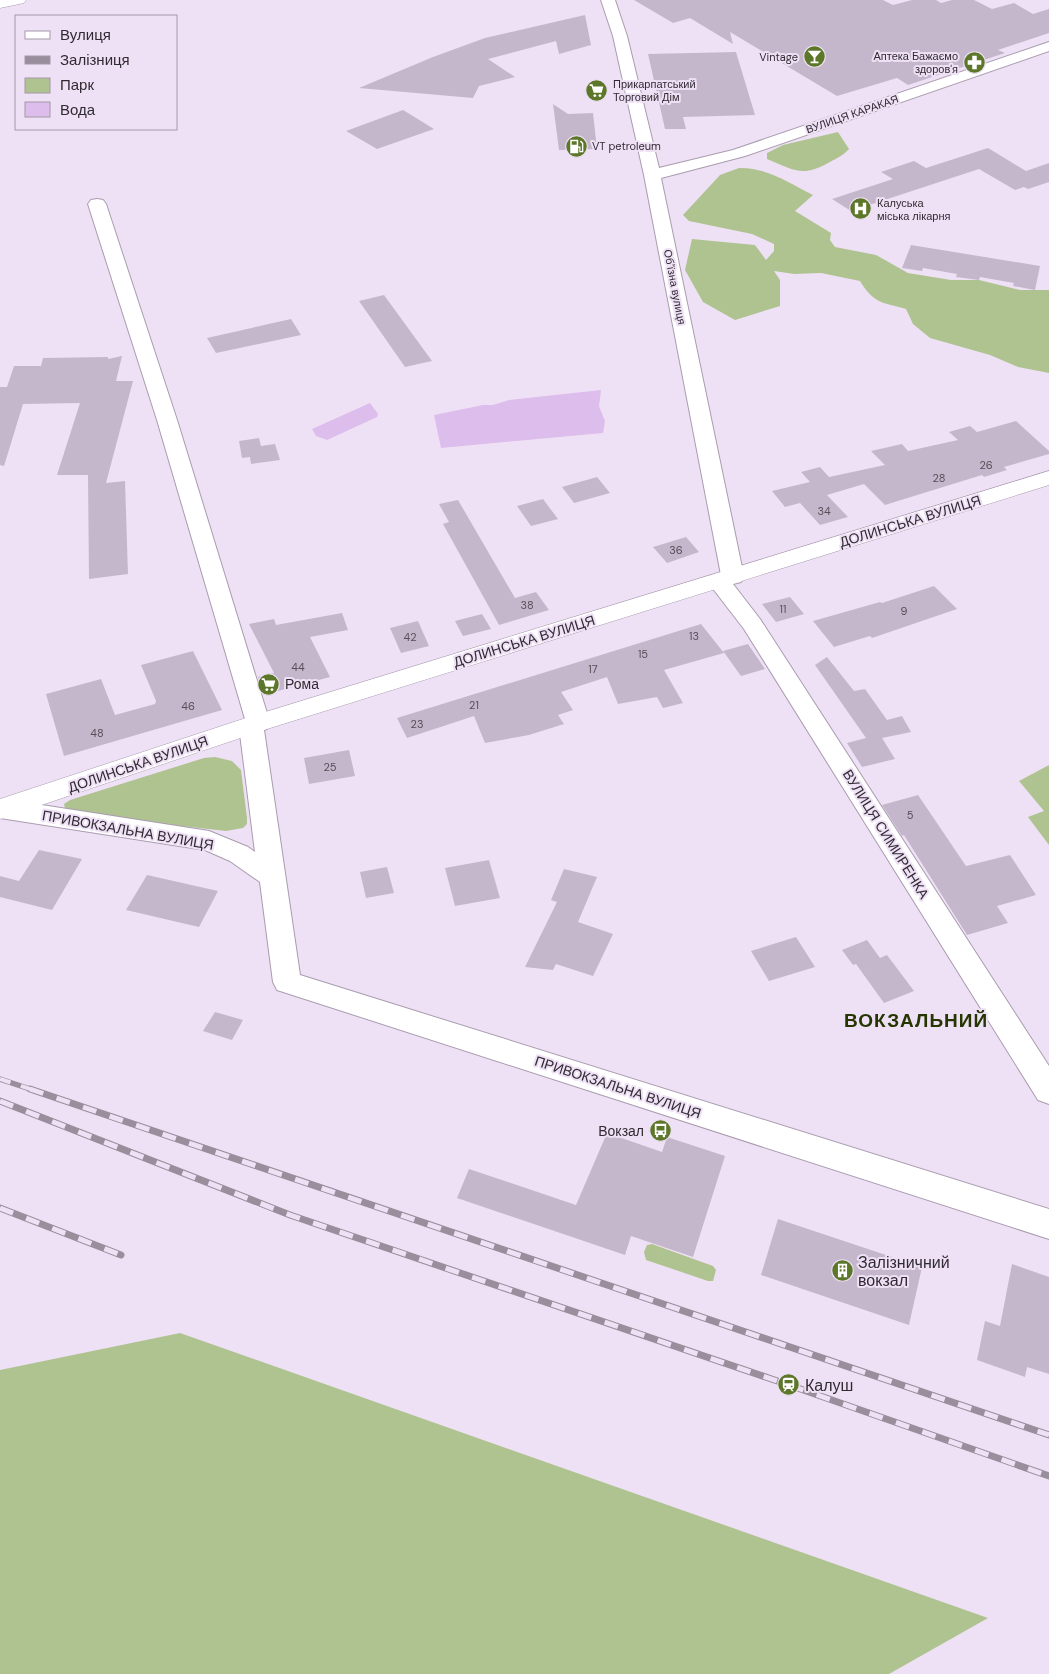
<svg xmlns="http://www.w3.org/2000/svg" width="1049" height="1674" viewBox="0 0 1049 1674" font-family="'DM Sans',sans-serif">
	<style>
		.green { fill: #afc391 }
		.water { fill: #ddbdeb }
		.building { fill: #c5b7cb }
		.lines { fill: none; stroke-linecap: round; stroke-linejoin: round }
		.street-casing { stroke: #a99caf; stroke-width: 2 }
		.secondary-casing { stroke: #a99caf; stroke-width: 1 }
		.primary-casing { stroke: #a99caf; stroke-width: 1 }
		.street { fill: #fff; fill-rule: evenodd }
		.secondary { fill: #fff; fill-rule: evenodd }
		.primary { fill: #fff; fill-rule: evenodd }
		.rail-far1-casing { stroke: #988e9c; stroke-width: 5.5 }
		.rail-casing { stroke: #988e9c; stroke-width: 7 }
		.rail-far1 { stroke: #efe1f5; stroke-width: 4; stroke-dasharray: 11; stroke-linecap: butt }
		.rail { stroke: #efe1f5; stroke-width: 5; stroke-dasharray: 14; stroke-linecap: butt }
		.labels { text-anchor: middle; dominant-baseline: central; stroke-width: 4; stroke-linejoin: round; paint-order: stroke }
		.far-poi-label { font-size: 11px; fill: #302b32; stroke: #efe1f5; text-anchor: start }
		.far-street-label { font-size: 11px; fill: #302b32; stroke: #efe1f5 }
		.number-label { font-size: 11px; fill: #554e58 }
		.street-label { font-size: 14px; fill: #302b32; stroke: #efe1f5 }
		.poi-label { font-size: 14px; fill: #302b32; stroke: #efe1f5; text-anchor: start }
		.near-poi-label { font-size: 16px; fill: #302b32; stroke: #efe1f5; text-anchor: start }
		.district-label { font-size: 19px; font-weight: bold; letter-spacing: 1px; fill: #263600; stroke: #efe1f5 }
	</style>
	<rect width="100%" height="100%" fill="#efe1f5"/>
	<!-- green -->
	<path class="green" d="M838,132L849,149C844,155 837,158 830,162C801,178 795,170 767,159V153L783,145Z
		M739,168C766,167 789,183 813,195L795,211L831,233L830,240L835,247L876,255L908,273L951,280H979L1020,290H1049V373L1018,367L990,355L930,338L913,324L906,309C882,302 874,304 860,281L821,273L794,274L774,271L780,280V306L735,320L703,302L685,270L692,239L755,245L766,260L774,251V244L752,234L689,221L683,215L720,175Z
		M215,757L232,761L241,770L247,818V824L243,828L226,831L66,813L64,804L70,800L204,758Z
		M1049,765V845L1028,817L1044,811L1019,781Z
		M652,1244L713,1266L716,1270L713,1281H708L646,1260L644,1252L647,1245Z
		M180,1333L988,1618L889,1674H0V1370Z"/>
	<!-- water -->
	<path class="water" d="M601,390L599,406L605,421L603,433L441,448L434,415L483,405H493L509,400Z
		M370,403L378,414L377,417L327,440L316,436L312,429Z"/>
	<!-- building -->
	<path class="building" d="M634,0H883L893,5L912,0H936L941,3L952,0H974L992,9L1014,3L1033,14L1049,9V33L998,50L1005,53L908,85L897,78L837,96L730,32L733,44L690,18L673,23Z
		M585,15L591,45L559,54L556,41L488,59L515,77L479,86L473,98L359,88L433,57L485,38Z
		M736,52L755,115L683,117L686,129H665L648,54Z
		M553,104L568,114L593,113L597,149L559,150Z
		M403,110L434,129L377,149L346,131Z
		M988,148L1026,171L1049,163V182L1028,189L1024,187L1015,190L979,169L851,211L832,199L893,179L881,172L914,161L926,168Z
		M911,245L1040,266L1035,290L1013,286L1014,283L980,277L979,280L956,277L957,274L923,268L922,271L902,268Z
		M384,295L432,361L405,367L359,301Z
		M291,319L301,335L216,353L207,338Z
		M122,356L116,381H133L106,483L125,481L128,574L89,579L88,475H57L80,403L23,404L4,466L0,465V387H7L14,366H41L43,358L108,357V359Z
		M1016,421L1049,451V454L1004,467L1007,470L984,477L982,475L885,505L864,484L827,495L848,517L820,525L800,503L785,507L772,491L810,482L801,472L820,467L829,477L885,465L871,451L902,444L908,451L958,440L949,432L970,426L977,432Z
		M259,438L261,446L275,444L280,460L251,464L250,457L242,458L239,441Z
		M597,477L610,493L574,503L562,487Z
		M543,499L558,519L531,526L517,506Z
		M458,500L515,598L536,592L549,610L499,625L443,524L449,522L439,504Z
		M686,537L699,552L667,563L653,547Z
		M934,586L957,609L872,638L870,636L834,647L813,621L880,602L882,603Z
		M790,597L804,614L776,622L762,604Z
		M342,613L348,630L310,637L330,677L263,695L258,677L274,673L249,624L274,619L276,625Z
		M482,614L491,629L463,636L455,621Z
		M418,621L429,646L401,653L390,628Z
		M701,624L724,653L664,670L683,703L663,708L657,697L618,704L607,677L561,692L573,710L558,715L564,724L529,735L485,743L474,716L407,738L397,718Z
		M748,644L765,669L741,676L723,651Z
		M193,651L222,710L64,756L46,694L101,679L115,715L155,704L156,701L141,665Z
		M827,657L854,691L865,689L887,720L902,716L911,732L882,738L895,759L862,767L847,743L866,738L815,665Z
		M349,750L355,776L309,784L304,758Z
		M918,795L966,866L1010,855L1036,895L997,906L1008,923L967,935L904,835L902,836L882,805Z
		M39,850L82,859L52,910L0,897V876L19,881Z
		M489,860L500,898L455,906L445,868Z
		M387,867L394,893L366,898L360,872Z
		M564,869L597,877L578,922L613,934L593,976L556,964L553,970L525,967L557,902L551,900Z
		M147,875L218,891L199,927L126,910Z
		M796,937L815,967L769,981L751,951Z
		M867,940L880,958L887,955L914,991L884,1003L856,964L853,965L842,950Z
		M215,1012L243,1020L232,1040L203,1031Z
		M607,1133L662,1152L667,1137L725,1156L693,1257L631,1236L625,1255L457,1198L469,1169L576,1205Z
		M778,1219L922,1267L909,1325L761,1275Z
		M1012,1264L1049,1277V1374L1027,1367L1025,1377L977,1360L985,1321L1000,1326Z"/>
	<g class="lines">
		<defs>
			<path id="street" d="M601,0H615L627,36L659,168L733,150L1049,42V51L745,156L661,178L744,577L741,582L733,584L760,619L1049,1066V1104L1038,1100L744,629L707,581L710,576L721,575L644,175L613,36Z
				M97,199L103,200L106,204L177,420L270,723L267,729L264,730L300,975L1049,1209V1239L277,990L273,982L260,882L230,861L205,850L0,818V800L3,799L209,831L248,847L255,852L239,726L245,719L157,420L88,204L91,200Z"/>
			<path id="secondary" d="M1049,471V485L267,729L0,819V799L249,717Z"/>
			<path id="primary" d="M0,0H26L24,3L0,8Z"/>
		</defs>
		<!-- street casing -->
		<use href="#street" class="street-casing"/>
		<!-- secondary casing -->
		<use href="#secondary" class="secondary-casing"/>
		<!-- primary casing -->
		<use href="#primary" class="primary-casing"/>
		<!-- street -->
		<use href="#street" class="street"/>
		<!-- secondary -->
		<use href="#secondary" class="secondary"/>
		<!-- primary -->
		<use href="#primary" class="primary"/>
		<defs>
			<path id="rail-far1" d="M0,1079L33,1090"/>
			<path id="rail" d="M30,1089L1049,1435
				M0,1101L290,1215L789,1385L1049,1476
				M0,1208L121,1255"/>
		</defs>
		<!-- rail-far1 casing -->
		<use href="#rail-far1" class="rail-far1-casing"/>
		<!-- rail casing -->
		<use href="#rail" class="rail-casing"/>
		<!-- rail-far1 -->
		<use href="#rail-far1" class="rail-far1"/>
		<!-- rail -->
		<use href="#rail" class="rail"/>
	</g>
	<!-- icons -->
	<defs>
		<symbol id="bar-disc" viewBox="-11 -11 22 22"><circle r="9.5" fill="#5d772a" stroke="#efe1f5"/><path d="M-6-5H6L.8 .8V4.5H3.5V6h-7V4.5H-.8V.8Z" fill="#fff"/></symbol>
		<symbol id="pharmacy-disc" viewBox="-11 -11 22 22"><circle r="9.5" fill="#5d772a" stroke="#efe1f5"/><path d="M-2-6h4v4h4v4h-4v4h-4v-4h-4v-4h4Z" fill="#fff"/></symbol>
		<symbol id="supermarket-disc" viewBox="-11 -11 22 22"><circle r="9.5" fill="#5d772a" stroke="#efe1f5"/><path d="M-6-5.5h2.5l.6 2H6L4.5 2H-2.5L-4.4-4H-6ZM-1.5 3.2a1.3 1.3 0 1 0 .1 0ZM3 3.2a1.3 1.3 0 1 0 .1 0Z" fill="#fff"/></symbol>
		<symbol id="fuel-disc" viewBox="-11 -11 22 22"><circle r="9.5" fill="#5d772a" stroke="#efe1f5"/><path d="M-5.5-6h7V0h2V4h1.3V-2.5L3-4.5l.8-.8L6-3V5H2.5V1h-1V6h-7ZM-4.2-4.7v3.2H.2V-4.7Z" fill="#fff"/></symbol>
		<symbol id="hospital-disc" viewBox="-11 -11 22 22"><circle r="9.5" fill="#5d772a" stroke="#efe1f5"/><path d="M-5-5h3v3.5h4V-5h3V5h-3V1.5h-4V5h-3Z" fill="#fff"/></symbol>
		<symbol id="bus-disc" viewBox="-11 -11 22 22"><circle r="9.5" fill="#5d772a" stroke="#efe1f5"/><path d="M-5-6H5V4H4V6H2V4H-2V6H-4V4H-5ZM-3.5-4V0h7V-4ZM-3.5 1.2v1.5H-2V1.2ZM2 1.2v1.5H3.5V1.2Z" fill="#fff"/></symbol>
		<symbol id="building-disc" viewBox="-11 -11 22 22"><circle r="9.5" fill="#5d772a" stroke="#efe1f5"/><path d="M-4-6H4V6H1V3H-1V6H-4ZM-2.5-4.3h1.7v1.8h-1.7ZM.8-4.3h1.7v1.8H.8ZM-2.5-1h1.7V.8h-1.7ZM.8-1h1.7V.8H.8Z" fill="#fff"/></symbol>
		<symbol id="station-disc" viewBox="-11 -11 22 22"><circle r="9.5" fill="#5d772a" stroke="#efe1f5"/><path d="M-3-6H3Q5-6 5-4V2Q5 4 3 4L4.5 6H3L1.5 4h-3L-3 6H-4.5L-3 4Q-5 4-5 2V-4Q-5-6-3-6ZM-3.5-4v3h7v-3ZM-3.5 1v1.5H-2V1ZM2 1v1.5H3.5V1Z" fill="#fff"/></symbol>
	</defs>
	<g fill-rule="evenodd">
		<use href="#bar-disc" x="802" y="44" width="25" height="25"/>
		<use href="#pharmacy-disc" x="962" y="50" width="25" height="25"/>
		<use href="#supermarket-disc" x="584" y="78" width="25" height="25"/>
		<use href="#fuel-disc" x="564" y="134" width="25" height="25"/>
		<use href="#hospital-disc" x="848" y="196" width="25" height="25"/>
		<use href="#supermarket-disc" x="256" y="672" width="25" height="25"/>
		<use href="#bus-disc" x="648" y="1118" width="25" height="25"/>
		<use href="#building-disc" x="830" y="1258" width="25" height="25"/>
		<use href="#station-disc" x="776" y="1372" width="25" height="25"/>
	</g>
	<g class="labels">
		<!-- far-poi labels -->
		<g class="far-poi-label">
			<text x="958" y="56" text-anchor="end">Аптека Бажаємо<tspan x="958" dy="13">здоров'я</tspan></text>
			<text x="798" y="57" text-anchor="end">Vintage</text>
			<text x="613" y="84">Прикарпатський<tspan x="613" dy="13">Торговий Дім</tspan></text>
			<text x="592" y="146">VT petroleum</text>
			<text x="877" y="203">Калуська<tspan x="877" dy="13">міська лікарня</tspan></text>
		</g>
		<!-- far-street labels -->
		<g class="far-street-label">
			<text transform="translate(852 114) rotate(-19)">ВУЛИЦЯ КАРАКАЯ</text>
			<text transform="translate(675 287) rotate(79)">Обʼїзна вулиця</text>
		</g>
		<!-- number labels -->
		<g class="number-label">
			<text x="986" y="465">26</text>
			<text x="939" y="478">28</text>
			<text x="824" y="511">34</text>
			<text x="676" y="550">36</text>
			<text x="527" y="605">38</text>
			<text x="783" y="609">11</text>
			<text x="904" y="611">9</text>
			<text x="694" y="636">13</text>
			<text x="410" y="637">42</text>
			<text x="643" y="654">15</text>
			<text x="298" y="667">44</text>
			<text x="593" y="669">17</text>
			<text x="474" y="705">21</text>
			<text x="188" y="706">46</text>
			<text x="417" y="724">23</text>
			<text x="97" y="733">48</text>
			<text x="330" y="767">25</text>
			<text x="910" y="815">5</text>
		</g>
		<!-- street labels -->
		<g class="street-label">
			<text transform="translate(910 521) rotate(-17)">ДОЛИНСЬКА ВУЛИЦЯ</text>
			<text transform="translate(524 641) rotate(-17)">ДОЛИНСЬКА ВУЛИЦЯ</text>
			<text transform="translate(138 764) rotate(-19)">ДОЛИНСЬКА ВУЛИЦЯ</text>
			<text transform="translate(128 830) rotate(10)">ПРИВОКЗАЛЬНА ВУЛИЦЯ</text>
			<text transform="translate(886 834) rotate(58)">ВУЛИЦЯ СИМИРЕНКА</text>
			<text transform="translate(618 1087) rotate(18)">ПРИВОКЗАЛЬНА ВУЛИЦЯ</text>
		</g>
		<!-- poi labels -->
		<g class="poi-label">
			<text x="285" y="684">Рома</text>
			<text x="644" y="1131" text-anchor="end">Вокзал</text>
		</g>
		<!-- near-poi labels -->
		<g class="near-poi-label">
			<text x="858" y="1262">Залізничний<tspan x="858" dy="18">вокзал</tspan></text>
			<text x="805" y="1385">Калуш</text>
		</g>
		<!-- district labels -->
		<g class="district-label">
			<text x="916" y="1020">ВОКЗАЛЬНИЙ</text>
		</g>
	</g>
	<!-- legend -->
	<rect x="15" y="15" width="162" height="115" fill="#efe1f5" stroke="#a398a7"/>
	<rect x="25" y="31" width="25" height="8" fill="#ffffff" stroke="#a398a7"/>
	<text x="60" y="40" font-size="15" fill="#302b32">Вулиця</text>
	<rect x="25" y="56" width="25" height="8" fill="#988e9c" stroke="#a398a7"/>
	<text x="60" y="65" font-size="15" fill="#302b32">Залізниця</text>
	<rect x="25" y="78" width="25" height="15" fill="#afc391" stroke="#a398a7"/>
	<text x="60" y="90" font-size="15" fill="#302b32">Парк</text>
	<rect x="25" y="102" width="25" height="15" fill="#ddbdeb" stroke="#a398a7"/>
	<text x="60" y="115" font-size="15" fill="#302b32">Вода</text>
</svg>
